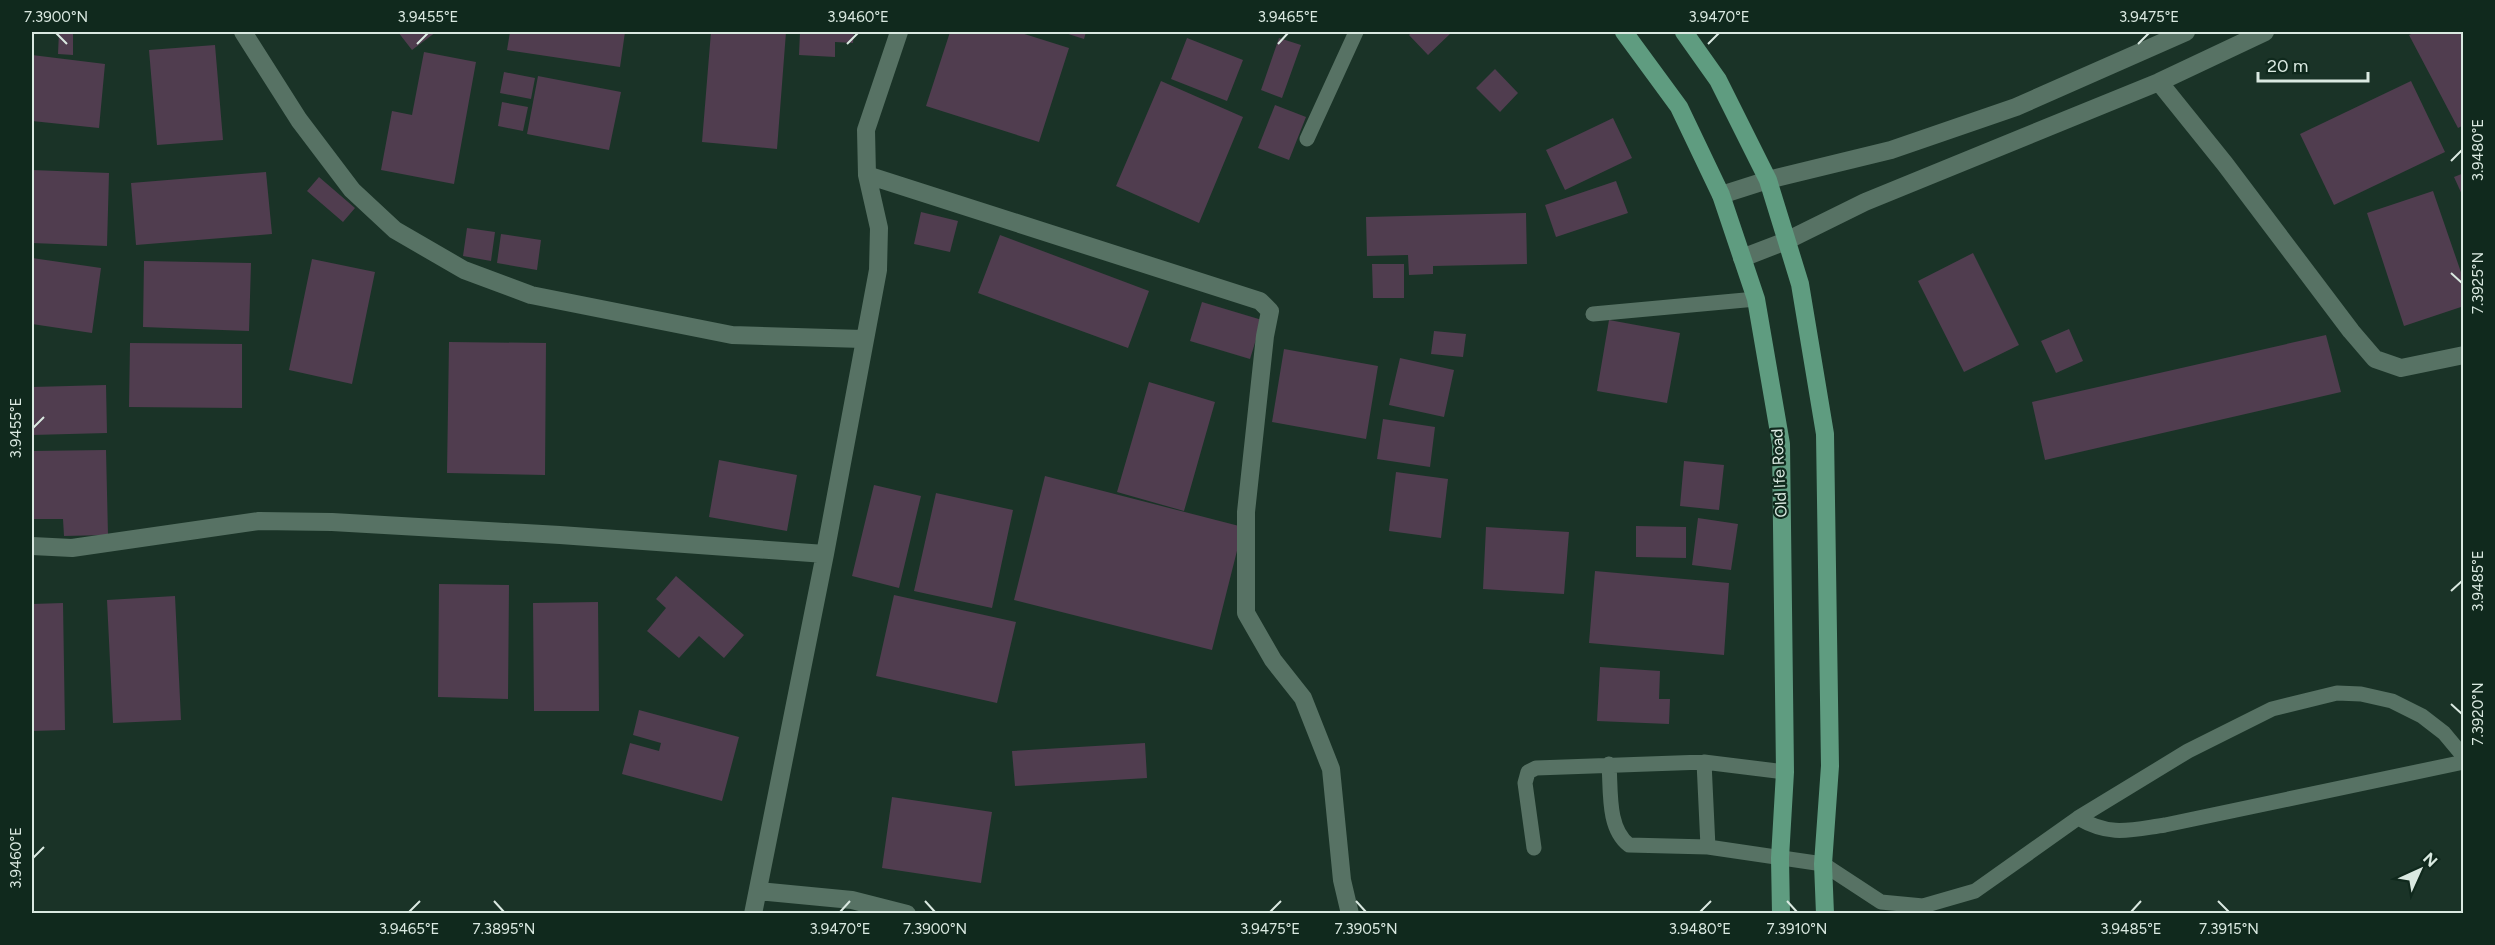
<svg xmlns="http://www.w3.org/2000/svg" width="2495" height="945" viewBox="0 0 2495 945" font-family="Figtree,sans-serif">
	<style>
		.building { fill: #503d4f }
		.lines { fill: none; stroke-linecap: round; stroke-linejoin: round }
		.lane { stroke: #577264; stroke-width: 15 }
		.street { stroke: #577264; stroke-width: 18 }
		.primary { stroke: #5f9c80; stroke-width: 18 }
		.ticks { fill: none; stroke: #dae9e1; stroke-width: 2 }
		.labels { text-anchor: middle; dominant-baseline: central; stroke-width: 4.5; stroke-linejoin: round; paint-order: stroke }
		.street-label { font-size: 16px; fill: #dae9e1; stroke: #10291d }
		.neatline { fill: none; stroke: #dae9e1; stroke-width: 2 }
		.ticks-label { font-size: 15px; text-anchor: middle; fill: #dae9e1 }
	</style>
	<rect width="100%" height="100%" fill="#1a3327"/>
	<!-- building -->
	<path class="building" d="M59,32H73V55L58,54Z
		M398,32H436L412,50Z
		M510,32H625L620,67L507,50Z
		M711,32H786L777,149L702,142Z
		M800,32H854L853,43L835,42V57L799,55Z
		M950,32H1018L1069,48L1039,142L926,106Z
		M1062,32H1086L1084,39Z
		M1412,32H1452L1428,55L1409,35Z
		M2416,32H2464V125L2458,128L2409,35Z
		M1187,38L1243,60L1227,101L1171,79Z
		M1279,38L1301,45L1282,98L1261,90Z
		M215,45L223,140L157,145L149,50Z
		M424,52L476,62L454,184L381,170L392,111L412,115Z
		M32,55L105,64L99,128L32,121Z
		M1495,69L1518,93L1500,112L1476,88Z
		M504,72L535,78L531,99L500,93Z
		M538,76L621,92L609,150L527,134Z
		M1161,81L1243,117L1199,223L1116,186Z
		M2411,81L2445,152L2334,205L2300,134Z
		M502,102L528,107L523,131L498,126Z
		M1275,105L1306,117L1289,160L1258,148Z
		M1613,118L1632,158L1565,190L1546,150Z
		M32,170L109,173L107,246L32,243Z
		M266,172L272,234L136,245L131,183Z
		M2464,173V199L2454,177Z
		M319,177L355,208L343,222L307,191Z
		M1616,181L1628,213L1556,237L1545,205Z
		M2433,191L2464,281V306L2404,326L2367,213Z
		M921,212L958,221L950,252L914,244Z
		M1526,213L1527,264L1433,266V274L1409,275L1408,255L1367,256L1366,217Z
		M467,228L495,232L491,261L463,256Z
		M501,234L541,240L537,270L497,263Z
		M1000,235L1149,291L1128,348L978,293Z
		M1973,253L2019,345L1964,372L1918,281Z
		M32,258L101,268L92,333L32,324Z
		M312,259L375,272L352,384L289,370Z
		M144,261L251,263L249,331L143,327Z
		M1372,264H1404V298H1373Z
		M1202,302L1262,320L1250,359L1190,341Z
		M1609,320L1680,333L1667,403L1597,391Z
		M2069,329L2083,361L2056,373L2041,341Z
		M1434,331L1466,334L1463,357L1431,354Z
		M2326,335L2341,392L2045,460L2032,402Z
		M449,342L546,343L545,475L447,473Z
		M130,343L242,344V408L129,407Z
		M1284,349L1378,366L1366,439L1272,422Z
		M1400,358L1454,370L1444,417L1389,405Z
		M1149,382L1215,402L1184,511L1117,492Z
		M106,385L107,433L32,435V387Z
		M1383,419L1435,427L1430,467L1377,459Z
		M106,450L108,535L64,536L63,519H32V451Z
		M719,460L797,475L787,531L709,517Z
		M1684,461L1724,465L1719,510L1680,506Z
		M1396,472L1448,479L1441,538L1389,531Z
		M1045,476L1243,527L1212,650L1014,600Z
		M874,485L921,496L899,588L852,576Z
		M936,493L1013,510L992,608L914,591Z
		M1698,518L1738,524L1731,570L1692,565Z
		M1636,526L1686,527V558L1636,557Z
		M1486,527L1569,532L1564,594L1483,589Z
		M1595,571L1729,583L1724,655L1589,643Z
		M676,576L744,635L724,658L699,636L679,658L647,631L666,608L656,599Z
		M439,584L509,585L508,699L438,697Z
		M894,595L1016,622L997,703L876,676Z
		M175,596L181,720L113,723L107,600Z
		M598,602L599,711H534L533,603Z
		M63,603L65,730L32,731V604Z
		M1600,667L1660,671L1659,699H1670L1669,724L1597,721Z
		M639,710L739,737L722,801L622,774L630,743L659,751L661,743L633,735Z
		M1145,743L1147,778L1015,786L1012,751Z
		M892,797L992,812L981,883L882,868Z"/>
	<g class="lines">
		<!-- lane -->
		<path class="lane" d="M1307,139L1356,32
			M1593,314L1756,299
			M1704,762L1708,847
			M1609,764C1611,791 1607,828 1629,845L1708,847L1823,864L1881,902L1923,906L1975,891L2078,818L2188,751L2272,709L2337,693L2361,694L2392,701L2422,716L2444,733L2464,757
			M2078,818C2111,837 2130,830 2165,825L2464,762
			M1534,848L1525,783L1528,772L1536,768L1704,762L1785,772"/>
		<!-- street -->
		<path class="street" d="M243,32L299,120L352,190L395,230L464,270L531,295L732,335L863,339
			M2159,82L2225,164L2351,331L2375,359L2401,368L2464,355
			M867,175L1260,301L1270,311L1265,336L1246,512V613L1273,660L1303,698L1331,769L1342,880L1350,914
			M1721,195L1768,180L1891,150L2016,107L2186,32
			M1742,258L1786,241L1865,202L2159,82L2265,32
			M32,546L72,548L259,521L332,522L560,535L825,554
			M758,891L852,900L907,914
			M753,914L825,554L878,270L879,228L867,175L866,130L899,32"/>
		<!-- primary -->
		<path class="primary" d="M1624,32L1679,107L1721,195L1756,299L1781,444L1785,772L1780,858L1781,914
			M1684,32L1718,80L1768,180L1800,284L1825,434L1830,766L1823,864L1825,914"/>
	</g>
	<!-- ticks -->
	<path class="ticks" d="M56,33L67,44M417,44L428,33M847,44L858,33M1278,44L1288,33M1708,44L1719,33M2138,44L2149,33M2451,161L2462,150M2451,273L2462,283M33,428L44,417M2451,591L2462,581M2451,704L2462,714M33,858L44,847M494,901L504,912M925,901L935,912M1356,901L1366,912M1787,901L1797,912M2218,901L2229,912M409,912L420,901M840,912L850,901M1270,912L1281,901M1700,912L1711,901M2131,912L2141,901"/>
	<g class="labels">
		<!-- street labels -->
		<g class="street-label">
			<text transform="translate(1779 473) rotate(-93)">Old Ife Road</text>
		</g>
	</g>
	<!-- border -->
	<rect width="2495" height="945" fill="none" stroke="#10291d" stroke-width="66"/>
	<!-- north arrow -->
	<g transform="translate(2420 870) rotate(45)" stroke="#10291d" stroke-width="4.5" paint-order="stroke">
	<path d="M0-4.5L10 22L0 15L-10 22Z" fill="#dae9e1"/>
	<text y="-9" font-size="16" font-weight="bold" text-anchor="middle" fill="#dae9e1">N</text>
	</g>
	<!-- scale -->
	<path d="M2258 72v9h110v-9" fill="none" stroke="#dae9e1" stroke-width="3"/>
	<text x="2267" y="72" font-size="18" fill="#dae9e1" stroke="#10291d" stroke-width="4.5" paint-order="stroke">20 m</text>
	<rect x="33" y="33" width="2429" height="879" class="neatline"/>
	<g class="ticks-label">
		<text x="56" y="22">7.3900°N</text>
		<text x="428" y="22">3.9455°E</text>
		<text x="858" y="22">3.9460°E</text>
		<text x="1288" y="22">3.9465°E</text>
		<text x="1719" y="22">3.9470°E</text>
		<text x="2149" y="22">3.9475°E</text>
		<text transform="translate(2478 150) rotate(-90)" y="5">3.9480°E</text>
		<text transform="translate(2478 283) rotate(-90)" y="5">7.3925°N</text>
		<text transform="translate(16 428) rotate(-90)" y="5">3.9455°E</text>
		<text transform="translate(2478 581) rotate(-90)" y="5">3.9485°E</text>
		<text transform="translate(2478 714) rotate(-90)" y="5">7.3920°N</text>
		<text transform="translate(16 858) rotate(-90)" y="5">3.9460°E</text>
		<text x="409" y="934">3.9465°E</text>
		<text x="504" y="934">7.3895°N</text>
		<text x="840" y="934">3.9470°E</text>
		<text x="935" y="934">7.3900°N</text>
		<text x="1270" y="934">3.9475°E</text>
		<text x="1366" y="934">7.3905°N</text>
		<text x="1700" y="934">3.9480°E</text>
		<text x="1797" y="934">7.3910°N</text>
		<text x="2131" y="934">3.9485°E</text>
		<text x="2229" y="934">7.3915°N</text>
	</g>
</svg>
